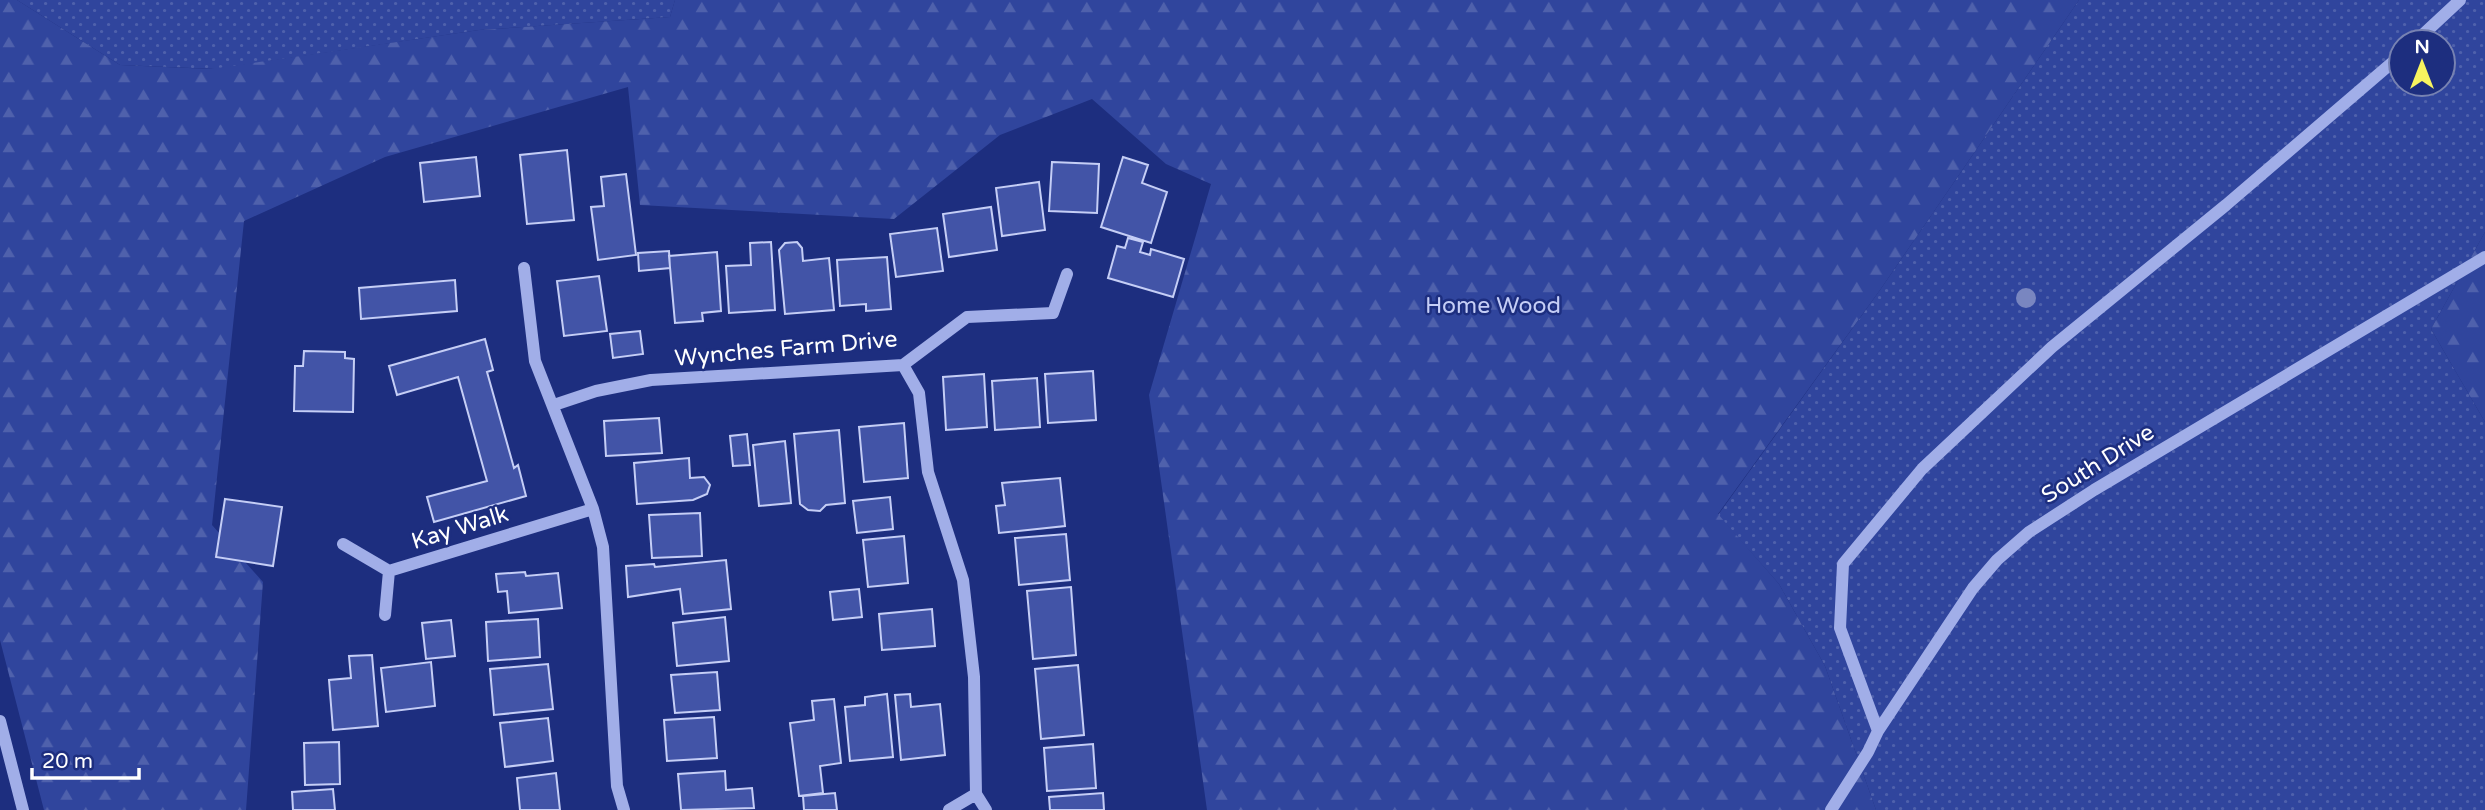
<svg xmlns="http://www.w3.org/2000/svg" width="2485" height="810" viewBox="0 0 2485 810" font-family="'Varela Round',sans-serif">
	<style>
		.grass { fill: url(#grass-dots); fill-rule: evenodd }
		.forest { fill: url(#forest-firs) }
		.building { fill: #4254a7; stroke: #c5cef6; stroke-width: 2 }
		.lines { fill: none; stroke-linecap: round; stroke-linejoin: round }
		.minor { stroke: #a1aee8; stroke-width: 12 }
		.tree { fill: #7986c0 }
		.labels { text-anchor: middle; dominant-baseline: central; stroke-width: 5; stroke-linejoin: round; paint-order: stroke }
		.park-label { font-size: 23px; fill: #c5cef6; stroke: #1d2e7f }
		.street-label { font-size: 23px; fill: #fff; stroke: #1d2e7f }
	</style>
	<defs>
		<pattern id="grass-dots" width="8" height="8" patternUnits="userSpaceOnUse" patternTransform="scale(1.75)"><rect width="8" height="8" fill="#30459d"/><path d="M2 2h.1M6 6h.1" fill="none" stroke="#4f61ac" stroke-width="1.8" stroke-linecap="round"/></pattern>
		<pattern id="forest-firs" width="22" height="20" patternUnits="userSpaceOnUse" patternTransform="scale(1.75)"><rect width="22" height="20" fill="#30459d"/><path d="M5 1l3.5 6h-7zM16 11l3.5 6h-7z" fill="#4f61ac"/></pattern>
	</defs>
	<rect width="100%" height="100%" fill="#1d2e7f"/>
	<!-- grass -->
	<path class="grass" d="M17,0H675L670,17L479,30L216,69L120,65Z
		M2079,0H2485V232L2431,329L2485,422V810H1876L1825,666L1779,584L1718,515L1880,290ZM2401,42H2443V84H2401Z"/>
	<!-- forest -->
	<path class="forest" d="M0,0H17L120,65L211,69L479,30L670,17L675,0H2079L1880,290L1718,514L1779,584L1825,666L1876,810H1207L1149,395L1211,184L1166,164L1092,99L1000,135L894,219L640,205L628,87L385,157L244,221L212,525L263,582L246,810H44L0,640Z
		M2485,232V422L2431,329Z"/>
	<!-- building -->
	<path class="building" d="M567,150L574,220L527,224L520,155Z
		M476,157L480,196L424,202L420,163Z
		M1123,157L1148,165L1142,183L1167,192L1151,243L1101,227Z
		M1052,162L1099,164L1097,213L1049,211Z
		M626,174L636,255L598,260L591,207L604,206L601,177Z
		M1039,182L1045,230L1002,236L996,188Z
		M991,207L997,250L949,257L943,214Z
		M937,228L943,271L896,277L890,234Z
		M1128,238L1143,242L1140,252L1150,255L1151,249L1184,259L1173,297L1108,278L1117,246L1125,248Z
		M771,242L775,310L729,313L726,266L751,265L750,243Z
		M797,242L802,248L803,261L829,258L834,310L785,314L779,250L785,243Z
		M669,251L670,268L639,271L638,253Z
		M717,252L721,311L702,313L703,321L675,323L669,256Z
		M887,257L891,309L866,311V304L840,306L837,260Z
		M599,276L607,331L564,336L557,281Z
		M455,280L457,311L361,319L359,288Z
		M640,331L643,354L613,358L610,334Z
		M485,339L493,370L487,372L514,468L518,465L526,496L434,522L427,497L487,481L458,377L397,395L389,366Z
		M304,351L345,352V358L354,359L353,412L294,411L295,366H303Z
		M1093,371L1096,420L1048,423L1045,374Z
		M984,374L987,427L946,430L943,377Z
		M1037,378L1040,427L995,430L992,381Z
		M659,418L662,453L606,456L604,421Z
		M904,423L908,478L864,482L859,427Z
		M839,430L845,503L826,505L820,511L808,510L800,504L794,434Z
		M747,434L750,465L733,466L730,436Z
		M785,441L791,503L759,506L753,445Z
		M689,458L690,478L704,477L710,485L707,494L693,500L637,504L634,463Z
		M1060,478L1065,526L999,533L996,506L1005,505L1002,483Z
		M890,497L893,529L857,533L853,501Z
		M225,499L282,507L273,566L216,557Z
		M700,513L702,556L652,558L649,515Z
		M1066,534L1070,580L1019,585L1015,538Z
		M904,536L908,583L868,587L863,540Z
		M726,560L731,609L683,614L680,589L628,597L626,566L654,564L655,567Z
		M525,572L526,576L558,573L562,608L509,613L507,591L498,592L496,574Z
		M1071,587L1076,655L1033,659L1027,591Z
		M859,589L862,617L833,620L830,592Z
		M932,609L935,646L882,650L879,614Z
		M725,617L729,661L677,666L673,623Z
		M538,619L540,657L488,661L486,622Z
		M451,620L455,656L426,659L422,623Z
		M372,655L378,726L333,730L329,680L351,678L349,656Z
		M431,662L435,706L386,712L381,668Z
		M548,664L553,709L494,715L490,669Z
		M1078,665L1084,735L1041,739L1035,669Z
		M717,672L720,710L675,713L671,675Z
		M887,694L893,757L850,761L845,707L865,705V697Z
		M910,694L911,707L940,704L945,755L901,760L895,695Z
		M834,699L841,763L820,766L823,793L799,796L790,723L814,720L812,701Z
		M714,717L717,758L667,761L664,720Z
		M548,718L553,761L505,767L500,723Z
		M339,742L340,784L305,785L304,743Z
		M1093,744L1096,788L1047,791L1044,748Z
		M725,771L726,790L752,788L754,808L681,810L678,774Z
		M556,773L560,810H520L517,778Z
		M333,789L335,810H293L292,792Z
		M835,793L837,810H804L803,796Z
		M1103,793L1104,810H1050L1049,797Z"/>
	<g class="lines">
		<!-- minor -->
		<path class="minor" d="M2415,42L2460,0
			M524,268L535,361L593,509L603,547L617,786L624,810
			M903,365L919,393L928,472L963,580L974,677L976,794L986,810
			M554,405L596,391L651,380L903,365L967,317L1053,313L1067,274
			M343,544L389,571L593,509
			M385,615L389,571
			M0,721L23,810
			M1878,731L1840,628L1843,564L1922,469L2052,347L2226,205L2401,55
			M949,810L976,794
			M1831,810L1868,752L1878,731L1973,588L1997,560L2029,532L2094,490L2485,257"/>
	</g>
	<!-- trees -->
	<circle class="tree" cx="2026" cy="298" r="10"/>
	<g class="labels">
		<!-- park labels -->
		<g class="park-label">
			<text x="1493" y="306">Home Wood</text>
		</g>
		<!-- street labels -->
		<g class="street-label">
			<text transform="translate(786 349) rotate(-5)">Wynches Farm Drive</text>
			<text transform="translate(2098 464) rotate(-32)">South Drive</text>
			<text transform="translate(460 528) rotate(-17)">Kay Walk</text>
		</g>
	</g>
	<!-- north arrow -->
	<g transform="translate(2422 63)"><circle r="33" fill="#1d2e7f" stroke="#7782b2" stroke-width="2"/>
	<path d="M0-5L12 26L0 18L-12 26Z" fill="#f8f45f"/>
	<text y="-10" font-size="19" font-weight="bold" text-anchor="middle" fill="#ffffff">N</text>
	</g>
	<!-- scale -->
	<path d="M32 768v10h107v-10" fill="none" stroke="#ffffff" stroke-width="3.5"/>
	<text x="42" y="768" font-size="21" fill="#ffffff" stroke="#1d2e7f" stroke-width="5" paint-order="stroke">20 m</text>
</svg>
